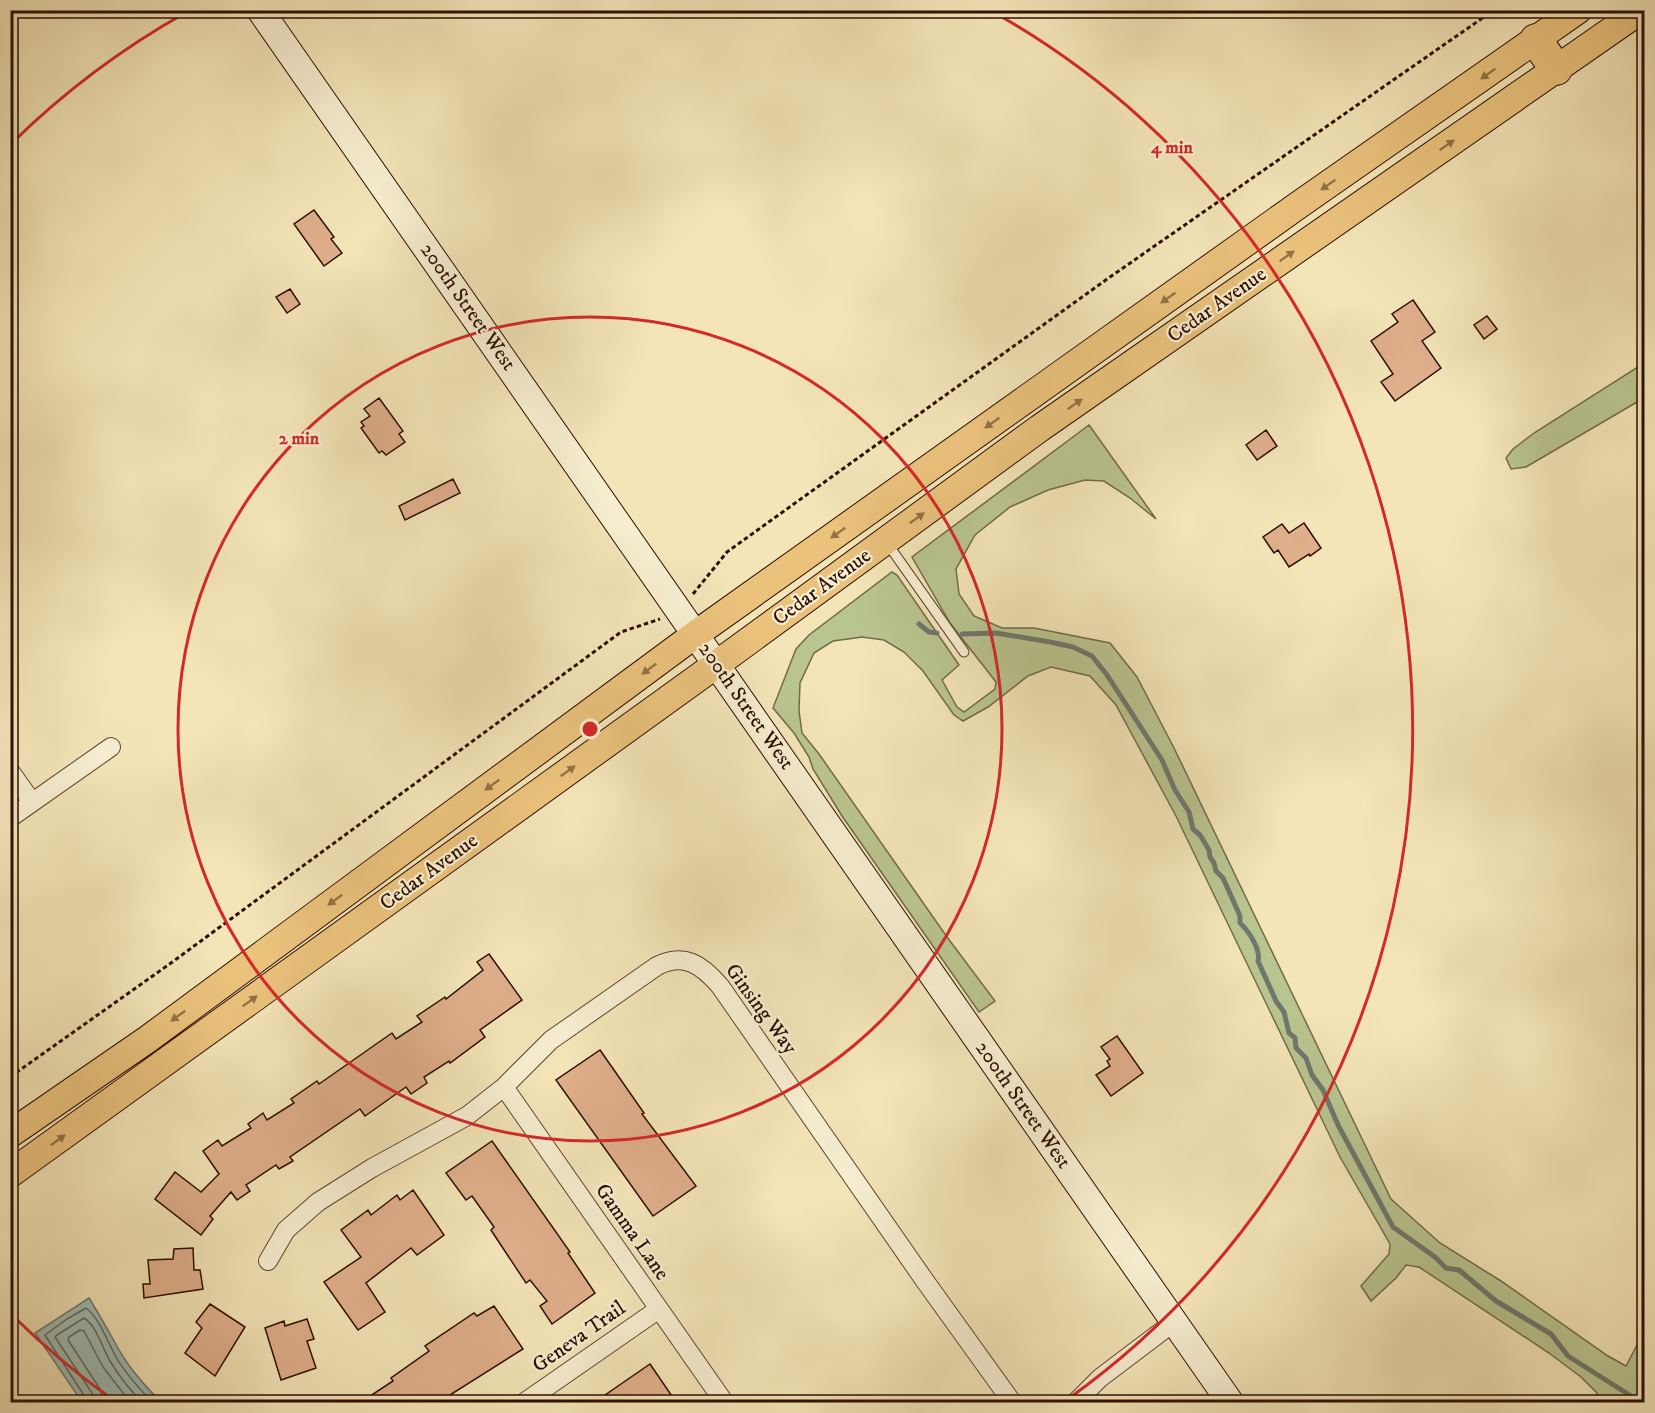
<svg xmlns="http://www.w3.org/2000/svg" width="1655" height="1413" viewBox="0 0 1655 1413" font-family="'IM FELL DW Pica',serif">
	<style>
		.green { fill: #b9c590; stroke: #736a48; stroke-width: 1.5 }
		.water { fill: #9dbdb6; stroke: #70776d; stroke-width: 1.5 }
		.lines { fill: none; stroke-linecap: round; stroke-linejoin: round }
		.shore { stroke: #65665b; stroke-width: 1.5 }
		.stream { stroke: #70776d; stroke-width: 5 }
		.building { fill: #dfaf8b; stroke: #2d0e00; stroke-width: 1.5 }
		.lane-casing { stroke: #5e442e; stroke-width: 11 }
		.street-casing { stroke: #5e442e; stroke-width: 20 }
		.secondary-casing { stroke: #2d0e00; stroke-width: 28 }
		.primary-casing { stroke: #2d0e00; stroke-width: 29 }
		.highway-casing { stroke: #2d0e00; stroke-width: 34 }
		.path { stroke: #2d0e00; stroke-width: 3; stroke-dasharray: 4.5 3; stroke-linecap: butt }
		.lane { stroke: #f7eed1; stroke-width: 9 }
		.street { stroke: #f7eed1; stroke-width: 18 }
		.secondary { stroke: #f7eed1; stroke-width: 26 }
		.primary { stroke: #eac27c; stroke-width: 27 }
		.highway { stroke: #eac27c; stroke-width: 32 }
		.oneway { fill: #957144 }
		.ring { fill: none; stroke: #d62828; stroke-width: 3 }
		.labels { text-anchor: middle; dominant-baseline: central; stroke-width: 4.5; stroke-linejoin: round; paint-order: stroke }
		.street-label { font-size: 21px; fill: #2d0e00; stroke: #f7eed1 }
		.centre { fill: #d62828; stroke: #f7eed1; stroke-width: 3 }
		.ring-label { font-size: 18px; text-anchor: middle; font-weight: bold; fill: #d62828; stroke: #f7eed1; stroke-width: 4.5; stroke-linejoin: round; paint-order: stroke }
	</style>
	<rect width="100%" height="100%" fill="#f3e5b8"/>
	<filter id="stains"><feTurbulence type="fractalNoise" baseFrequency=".00333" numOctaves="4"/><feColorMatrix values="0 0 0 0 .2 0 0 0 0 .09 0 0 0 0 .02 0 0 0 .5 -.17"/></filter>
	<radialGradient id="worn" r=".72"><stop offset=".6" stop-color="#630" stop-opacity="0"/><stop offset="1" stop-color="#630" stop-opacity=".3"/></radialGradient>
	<!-- green -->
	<path class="green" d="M1644,363V398L1526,467L1511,469L1506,458L1513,449L1534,433Z
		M1089,425L1156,519L1130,498L1104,481L1085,480L1048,490L1010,507L975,535L956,569L959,594L974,616L1002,628H1034L1110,643L1137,677L1174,748L1391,1199L1440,1243L1501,1281L1608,1356L1626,1366L1637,1345L1644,1317V1402H1594L1597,1393L1581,1377L1549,1353L1419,1267L1406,1265L1396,1278L1371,1301L1361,1286L1389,1254L1390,1244L1340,1157L1176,816L1116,705L1090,676L1051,667L1028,676L988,707L963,721L954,715L923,671L904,652L884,640L862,637L833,641L814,653L800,683L799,711L802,733L819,754L947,937L995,1001L979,1012L842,816L813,769L809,757L794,733L773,708L796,649L809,635L892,572L897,575L959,665L942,680L957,707L964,712L995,689L996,682L950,623L912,557Z"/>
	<!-- water -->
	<path class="water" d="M89,1298C101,1317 111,1336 122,1355C133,1373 147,1388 161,1402H82L35,1333Z"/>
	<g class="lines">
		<!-- shore -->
		<path class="shore" d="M86,1402L85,1397L45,1335L67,1319L86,1308C100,1319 107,1341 116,1357C126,1374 139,1388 152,1402
			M94,1402L92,1393L55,1337L57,1335L84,1318C97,1326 102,1348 110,1361C119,1376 130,1390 142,1402
			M103,1402L100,1389L68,1340L69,1337L80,1330L84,1331L103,1367L130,1402"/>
		<!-- stream -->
		<path class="stream" d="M919,624L929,632L937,633
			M962,634L996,633L1050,642L1073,647L1092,656L1107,675L1162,760L1175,790L1189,812L1193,829L1200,835L1209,850L1210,857L1214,863L1216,871L1223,878L1240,916V923C1249,931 1261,950 1258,961L1276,1001L1284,1012L1289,1033L1295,1038L1296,1048L1306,1058L1312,1075L1323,1090L1338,1125L1393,1227L1435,1257L1446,1268L1459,1270L1496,1301L1551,1334L1568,1356L1631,1396L1633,1402"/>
	</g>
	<!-- building -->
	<path class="building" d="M314,210L334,237L331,239L342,253L324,266L294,224Z
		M290,289L300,304L287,313L276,297Z
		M1413,300L1435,332L1422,341L1441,368L1395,401L1381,382L1393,374L1371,341L1398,322L1392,314Z
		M1487,316L1497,329L1484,339L1474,325Z
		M379,398L403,431L399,434L405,442L386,455L382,451L379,453L361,428L364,426L361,422L370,416L364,409Z
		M1266,430L1277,446L1257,460L1246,445Z
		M453,479L460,493L405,520L399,506Z
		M1304,523L1321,548L1310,556L1309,554L1289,567L1278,550L1274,553L1263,537L1282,524L1289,533Z
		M489,954L522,1000L480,1030L485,1037L450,1063L449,1061L424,1077L427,1083L411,1094L406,1087L365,1116L360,1109L290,1157L293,1161L279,1169L276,1165L246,1185L250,1191L237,1200L231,1192L210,1216L213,1219L201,1235L155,1199L175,1172L201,1192L219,1174L203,1151L218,1140L222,1146L251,1128L248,1124L263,1113L267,1120L294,1103L291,1099L317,1081L319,1084L392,1033L396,1039L422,1022L417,1016L445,997L446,999L483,970L477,962Z
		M1117,1036L1143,1073L1111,1096L1096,1075L1110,1066L1107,1061L1110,1059L1101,1047Z
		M600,1050L644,1113L642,1114L696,1186L653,1216L556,1080Z
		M492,1141L570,1252L568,1253L595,1293L552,1324L540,1306L547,1301L530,1280L526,1283L491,1230L494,1227L472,1196L466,1200L446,1173Z
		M413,1190L444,1235L417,1255L411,1248L366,1283L385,1312L358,1330L324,1282L361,1257L341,1230L368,1210L371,1215L397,1195L400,1200Z
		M193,1248L194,1270H200L203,1289L144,1298L143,1284H150L148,1260L173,1259L174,1249Z
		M210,1304L245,1327L215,1376L185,1353L202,1328L196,1322Z
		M494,1306L523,1349L439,1402H361L393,1381L391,1378L429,1351L425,1346L474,1313L477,1316Z
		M307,1319L314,1339L307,1341L316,1368L281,1380L265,1328L284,1321L285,1326Z
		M650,1364L676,1402H595Z"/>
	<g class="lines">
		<defs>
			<path id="lane" d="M887,543L964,652"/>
			<path id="street" d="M10,771L32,802
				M10,818L111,747
				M504,1087L724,1402
				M268,1261L286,1230L318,1202L372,1168L467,1116L504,1087L551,1040L657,966C684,952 702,965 720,986L925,1281L1012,1402
				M525,1402L659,1309
				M1076,1402L1100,1378L1174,1322"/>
			<path id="secondary" d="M260,10L1230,1402"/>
			<path id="primary" d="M10,1134L148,1039L696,634L1300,204L1578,10
				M10,1174L717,664L1040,428L1641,10"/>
			<path id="highway" d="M1536,40L1556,69"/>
		</defs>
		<!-- lane casing -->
		<use href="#lane" class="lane-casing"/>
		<!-- street casing -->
		<use href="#street" class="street-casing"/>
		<!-- secondary casing -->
		<use href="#secondary" class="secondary-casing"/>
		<!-- primary casing -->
		<use href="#primary" class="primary-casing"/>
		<!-- highway casing -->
		<use href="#highway" class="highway-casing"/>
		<!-- path -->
		<path class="path" d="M693,594L727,552L1110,277L1494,10
			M10,1077L171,963L621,632L660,619
			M10,1391L19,1402"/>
		<!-- lane -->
		<use href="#lane" class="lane"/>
		<!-- street -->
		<use href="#street" class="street"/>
		<!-- secondary -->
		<use href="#secondary" class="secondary"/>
		<!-- primary -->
		<use href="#primary" class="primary"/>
		<!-- highway -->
		<use href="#highway" class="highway"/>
	</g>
	<!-- one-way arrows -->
	<defs><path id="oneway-solid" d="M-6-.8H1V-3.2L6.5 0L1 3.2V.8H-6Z" transform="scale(1.5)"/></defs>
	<g class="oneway">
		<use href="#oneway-solid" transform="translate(1488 74) rotate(145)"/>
		<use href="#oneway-solid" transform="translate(1447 145) rotate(-35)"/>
		<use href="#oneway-solid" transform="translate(1328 185) rotate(145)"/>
		<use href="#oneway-solid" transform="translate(1287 256) rotate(-35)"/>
		<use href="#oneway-solid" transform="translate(1168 298) rotate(145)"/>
		<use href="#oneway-solid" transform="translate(1075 404) rotate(-35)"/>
		<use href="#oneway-solid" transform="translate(992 423) rotate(145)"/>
		<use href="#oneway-solid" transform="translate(917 518) rotate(-36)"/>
		<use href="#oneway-solid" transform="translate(838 533) rotate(145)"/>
		<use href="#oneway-solid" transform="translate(649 669) rotate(144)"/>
		<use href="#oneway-solid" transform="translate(568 771) rotate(-36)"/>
		<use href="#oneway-solid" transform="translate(492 785) rotate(144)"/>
		<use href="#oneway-solid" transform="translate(335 900) rotate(144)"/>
		<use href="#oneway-solid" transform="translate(250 1001) rotate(-36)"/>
		<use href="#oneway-solid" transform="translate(178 1016) rotate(144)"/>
		<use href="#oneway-solid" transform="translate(58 1140) rotate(-36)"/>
	</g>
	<!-- distance rings -->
	<g class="ring">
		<circle cx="590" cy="729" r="412"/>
		<path d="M112 1399A823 823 0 0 1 13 1316M13 142A823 823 0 0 1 185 13M995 13A823 823 0 0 1 1068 1399"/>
	</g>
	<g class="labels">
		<!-- street labels -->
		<g class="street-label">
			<text transform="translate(1217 305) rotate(-35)">Cedar Avenue</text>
			<text transform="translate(468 307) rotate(55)">200th Street West</text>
			<text transform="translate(822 587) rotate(-36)">Cedar Avenue</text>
			<text transform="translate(746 706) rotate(55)">200th Street West</text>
			<text transform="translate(429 872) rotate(-36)">Cedar Avenue</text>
			<text transform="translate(761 1009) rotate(54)">Ginsing Way</text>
			<text transform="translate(1023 1105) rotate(55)">200th Street West</text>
			<text transform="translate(632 1232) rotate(55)">Gamma Lane</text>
			<text transform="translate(579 1337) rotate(-35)">Geneva Trail</text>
		</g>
	</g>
	<circle cx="590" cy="729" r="9" class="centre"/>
	<g class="ring-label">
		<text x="1172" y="153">4 min</text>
		<text x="299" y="444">2 min</text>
	</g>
	<!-- margin -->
	<rect width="1655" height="1413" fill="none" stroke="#f3e5b8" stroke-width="36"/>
	<rect x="12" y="12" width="1631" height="1389" fill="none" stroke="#2d0e00" stroke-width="3"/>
	<rect x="18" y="18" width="1619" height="1377" fill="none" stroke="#2d0e00" stroke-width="1.5"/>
	<rect width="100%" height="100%" filter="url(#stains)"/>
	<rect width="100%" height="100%" fill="url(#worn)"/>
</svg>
